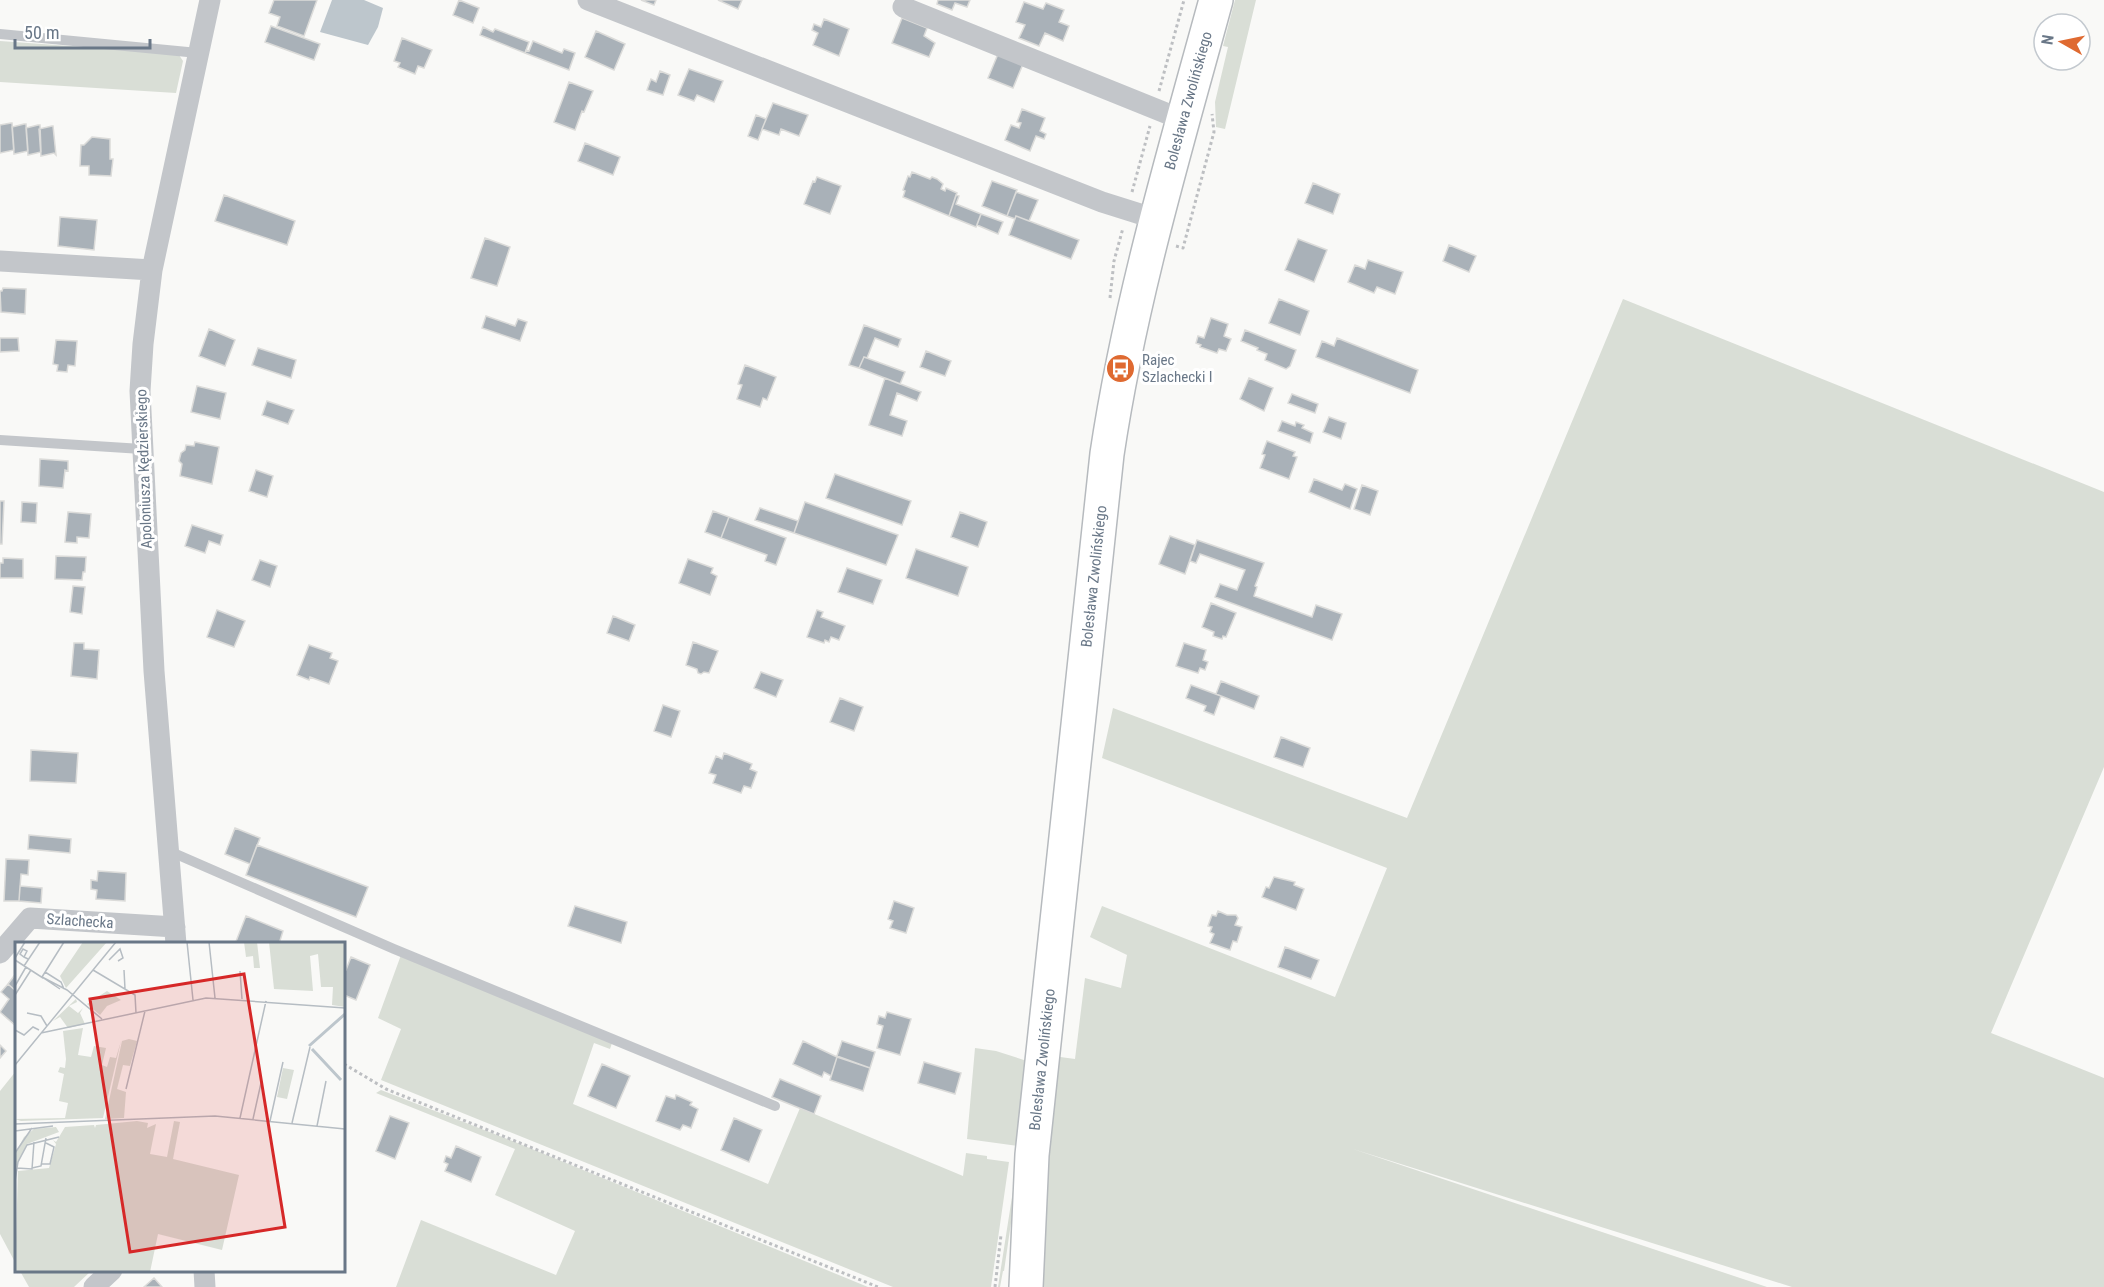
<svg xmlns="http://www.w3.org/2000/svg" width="2104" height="1287" viewBox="0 0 2104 1287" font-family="'Roboto Condensed',sans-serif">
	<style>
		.green { fill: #d9ded6 }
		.water { fill: #bdc6cc }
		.building { fill: #a9b1b8; stroke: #dbdbd9; stroke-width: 1.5 }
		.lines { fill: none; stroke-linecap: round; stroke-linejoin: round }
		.primary-casing { stroke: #b6babe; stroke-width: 36 }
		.path { stroke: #bdbfc2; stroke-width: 3; stroke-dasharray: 3 3; stroke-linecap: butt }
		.service { stroke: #c3c6ca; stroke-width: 10 }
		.minor { stroke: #c3c6ca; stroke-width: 21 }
		.primary { stroke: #fff; stroke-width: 33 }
		.labels { text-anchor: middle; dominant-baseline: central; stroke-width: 6; stroke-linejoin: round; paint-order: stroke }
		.street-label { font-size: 15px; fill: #697787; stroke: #fff }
		.poi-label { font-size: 15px; fill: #697787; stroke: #fff; text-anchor: start }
		.inset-river { fill: none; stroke: #bdc6cc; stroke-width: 3 }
		.inset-road { fill: none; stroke: #b6bdc3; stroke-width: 1.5 }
		.view { fill: #d62828; fill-opacity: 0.15; stroke: #d62828; stroke-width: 3 }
		.inset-edge { fill: none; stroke: #697787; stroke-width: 3 }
	</style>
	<rect width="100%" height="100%" fill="#f9f9f7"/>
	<!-- green -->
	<path class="green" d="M1235,0H1256L1225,129L1216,127L1215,102L1228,47L1223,46Z
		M0,41L168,53L179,55L183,61L176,93L0,82Z
		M1623,299L2104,492V767L1991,1033L2104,1078V1287H1792L1353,1149L1767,1287H1033L1053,1056L1075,1059L1085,978L1121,988L1127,955L1090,937L1102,906L1335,997L1387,868L1102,758L1113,708L1407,818Z
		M401,955L612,1043L610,1049L594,1043L573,1104L768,1184L800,1108L963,1176L966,1153L987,1156V1159L1009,1162L991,1287H893L381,1080L401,1029L378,1018Z
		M975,1048L996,1051L1027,1061L1018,1146L967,1139Z
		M16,1071V1264L0,1234V1091Z
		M381,1090L515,1142L868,1287H396L421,1220L556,1275L575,1231L495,1195L515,1149L376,1093Z
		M1016,1163L1019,1168L1004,1271H1003L1000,1287H998L1016,1171L1015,1170Z
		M20,1271H91L74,1287H29Z"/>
	<!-- water -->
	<path class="water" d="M332,0H364L383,8L378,27L368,45L320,32Z"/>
	<!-- building -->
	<path class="building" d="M274,0H317L304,36L277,26L280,17L269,13Z
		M459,0L479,8L473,23L453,15Z
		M641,0H656L654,5Z
		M718,0H742L738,9Z
		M938,0H970L967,7L955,3L952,10L937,4Z
		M1024,2L1043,9L1046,3L1064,10L1059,22L1069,26L1063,41L1045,33L1039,46L1019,38L1025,25L1016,22Z
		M902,18L927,28L924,36L935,43L929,57L892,43Z
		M824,19L849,29L839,56L813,45L818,33L812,30L814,24L821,27Z
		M271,26L320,44L314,60L265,42Z
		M483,27L493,32L495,29L529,42L525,53L480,35Z
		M596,31L625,44L614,70L585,57Z
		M402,38L432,50L424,68L418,66L415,74L398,67L400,63L394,61Z
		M533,41L562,53L564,49L575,53L569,70L525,53L526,50L529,51Z
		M998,54L1023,64L1013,88L988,78Z
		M689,69L723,81L714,102L697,95L694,101L678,95Z
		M660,71L670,75L663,95L647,90L651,79L656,82Z
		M569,82L593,91L584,112L582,111L575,130L554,122Z
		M773,103L808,115L799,136L781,129L779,135L762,129Z
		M1022,109L1045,118L1040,131L1046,134L1044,139L1036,136L1030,151L1005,140L1011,125L1019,128L1021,123L1017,122Z
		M756,115L766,119L758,140L748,136Z
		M11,123H12L14,150L0,153V125Z
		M24,124H26L28,151L14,154L12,127Z
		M38,125H40L41,152L28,155L26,128Z
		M52,126H53L56,155L54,153L41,156L39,129Z
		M92,137L110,139V159H113L111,176L89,175V166H80L81,145H84Z
		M585,143L620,157L613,175L578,161Z
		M912,172L930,179L932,177L937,179L943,184L941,189L945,191L946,188L957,193L949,216L903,197L905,191L903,190L908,176L910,177Z
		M817,177L841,186L830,214L804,204L813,181L815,182Z
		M992,181L1017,190L1007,216L982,206Z
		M1313,183L1340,194L1333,214L1305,203Z
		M1016,192L1038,200L1029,221L1016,216L1015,219L1007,216Z
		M224,195L295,221L287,245L215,221Z
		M956,195L959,196L956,204L981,214L976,227L949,216Z
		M981,214L1003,222L998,234L977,225Z
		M1016,216L1079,240L1071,259L1009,235Z
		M60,217L97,220L94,250L58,246Z
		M485,238L510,247L497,286L471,278Z
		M1298,239L1327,250L1314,282L1285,270Z
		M1449,245L1476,256L1469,272L1443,261Z
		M1368,260L1403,272L1395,294L1377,287L1374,293L1348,282L1355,265L1365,269Z
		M3,288L26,289L25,314L1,312L0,291H2Z
		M1279,299L1309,311L1300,335L1269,323Z
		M486,316L515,326L518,319L527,322L520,341L482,328Z
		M1211,318L1228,324L1224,336L1231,339L1226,351L1219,349L1217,353L1200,347L1201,345L1196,343L1198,336L1204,338Z
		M864,325L901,339L898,347L875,338L867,358L864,357L859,368L849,365Z
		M209,329L235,340L225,366L199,356Z
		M1245,330L1296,350L1290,366L1286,369L1265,360L1267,354L1257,350L1258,348L1241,341Z
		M0,338H18L19,351L0,352Z
		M1337,338L1418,370L1410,393L1316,357L1322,341L1334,346Z
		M56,340L77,341L75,366L68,365L67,372L57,371L58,365L53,364Z
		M258,348L296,360L291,378L252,365Z
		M926,351L951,361L945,376L920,367Z
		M864,357L905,372L900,384L859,368Z
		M745,365L776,377L767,400L763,398L760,407L737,399L742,385L738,384Z
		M885,378L921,392L917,401L897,393L890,415L907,421L902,436L869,425Z
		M1249,378L1273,388L1264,411L1240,399Z
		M197,386L226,393L220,419L191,412Z
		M1292,394L1318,404L1315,413L1288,403Z
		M267,401L294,410L288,424L262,415Z
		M1329,417L1346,423L1341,439L1323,432Z
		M1282,421L1295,426L1296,422L1304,425L1302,428L1313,433L1310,443L1278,431Z
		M1267,441L1295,452L1293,456L1297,457L1289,479L1260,468L1265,455L1262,454Z
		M195,442L219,447L212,484L180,476L182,464L179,461L181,453L185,450L186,445L194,446Z
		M40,459L68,461V471L65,470L63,488L39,486Z
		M256,470L273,476L267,497L249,491Z
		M835,474L911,501L902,525L826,498Z
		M1314,479L1342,490L1345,484L1357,489L1350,509L1309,492Z
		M1362,485L1378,491L1370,515L1354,509Z
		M0,501H4L2,544H0Z
		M22,502L37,503L36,523L21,522Z
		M805,502L898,535L886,565L794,533Z
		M760,508L798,521L794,533L755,520Z
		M713,511L729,517L721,538L705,532Z
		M68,512L91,514L89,538L77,537V543L65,542Z
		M960,512L987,522L978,547L951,537Z
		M729,517L786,538L776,565L765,561L767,555L721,538Z
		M192,525L223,535L220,545L209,541L205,553L185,546Z
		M1170,536L1195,545L1185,574L1159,564Z
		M1197,540L1264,563L1255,586L1257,587L1254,596L1312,617L1316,605L1342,614L1332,640L1215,597L1220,584L1237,590L1245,570L1200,554L1196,563L1190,561Z
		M916,549L968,567L958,596L906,578Z
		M56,556L86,557L85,572H83L82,580L55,579Z
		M3,558L23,559V578H0V563H3Z
		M688,559L713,568L711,573L717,576L710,595L679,583Z
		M260,560L277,566L270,587L252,580Z
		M847,568L882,580L873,604L838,592Z
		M73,586L85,587L82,614L70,612Z
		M1211,603L1236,613L1226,637L1223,636L1222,639L1213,636L1214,632L1202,627Z
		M217,610L245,621L234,647L207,637Z
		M817,610L823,612L821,617L845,626L839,640L831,637L829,642L825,640L824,643L807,637Z
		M613,616L635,625L629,641L607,633Z
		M693,642L718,651L709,673L704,672L701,674L698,673L697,669L686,665Z
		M74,643H84V649L99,650L97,679L71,676Z
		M1184,643L1206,650L1203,660L1208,662L1205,670L1200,668L1198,673L1176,666Z
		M309,645L332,653L330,658L338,661L329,684L310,677L309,680L297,675Z
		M761,672L783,680L776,697L754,688Z
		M1221,681L1259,696L1254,709L1216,694Z
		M1191,685L1221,696L1214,715L1204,711L1206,706L1186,698Z
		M840,698L863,707L854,731L830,722Z
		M663,705L680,711L671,737L654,731Z
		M1281,737L1310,748L1303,767L1274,757Z
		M31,750L78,753L76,783L30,781Z
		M724,753L752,764L750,769L757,772L751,788L744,786L741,793L713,783L716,775L709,773L716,756L722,759Z
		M235,828L260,838L250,864L225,854Z
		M29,835L71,839L70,853L28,849Z
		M257,845L368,887L356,917L246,875Z
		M6,859L29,860L28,875L21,874L19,901H4Z
		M98,871L126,873L125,901L96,899L97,890L91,889V880L97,881Z
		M1274,877L1295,882L1294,885L1304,889L1296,910L1262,897L1266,887L1269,888Z
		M20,886L42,888L41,903L19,901Z
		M894,901L914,908L906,933L890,928L893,921L888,919Z
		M575,906L627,922L621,943L568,926Z
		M1218,911L1227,915H1236L1238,918L1235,925L1242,927L1237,942L1233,941L1230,950L1210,943L1214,934L1210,932L1212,927L1208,926L1212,915L1216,916Z
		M246,916L283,931L279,944H235Z
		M1285,947L1319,960L1311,979L1278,967Z
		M351,957L370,965L356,1000L344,995V969L346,970Z
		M14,976L16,978V991L8,984Z
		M8,984L16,991V1026L0,1012L9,999L1,992Z
		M887,1012L911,1019L900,1055L877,1048L883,1026L877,1024L879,1016L885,1018Z
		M803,1041L837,1057L831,1076L824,1072L822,1077L793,1064Z
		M842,1041L875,1052L870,1068L837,1056Z
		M0,1045L6,1051L0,1058Z
		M837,1057L870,1068L863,1091L830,1080Z
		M924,1062L961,1073L955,1094L918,1083Z
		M602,1064L630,1076L616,1108L588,1096Z
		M780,1079L821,1096L814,1114L772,1097Z
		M676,1095L692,1102L690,1105L698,1109L691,1128L683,1125L680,1130L656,1121L666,1096L675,1099Z
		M390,1116L409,1123L395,1159L376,1151Z
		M734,1118L762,1130L749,1162L721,1150Z
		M456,1146L481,1157L471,1182L445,1171L448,1164L444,1162L446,1156L451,1158Z
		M154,1278L162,1287H144Z"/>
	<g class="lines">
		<defs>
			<g id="primary">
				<path id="s1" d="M1026,1287L1032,1155L1107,454C1130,300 1175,150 1216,0"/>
			</g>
		</defs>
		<!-- primary casing -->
		<use href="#primary" class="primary-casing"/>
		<!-- path -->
		<path class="path" d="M1159,91L1184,0
			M1132,192L1150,126
			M1176,246L1183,248L1214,132L1212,114
			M1110,298L1114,261L1123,228
			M344,1064L386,1089L878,1287
			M995,1287L1001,1235"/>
		<!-- service -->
		<path class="service" d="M0,34L198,53
			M0,440L142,449
			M169,851L394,949L775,1106"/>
		<!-- minor -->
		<path class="minor" d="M588,0L1102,202L1156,219
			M903,7L1183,120
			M0,261L152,270
			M176,944L154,671L140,391L143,344L152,270L210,0
			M0,953L30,918L175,927
			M204,1270L205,1287
			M94,1287L112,1270"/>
		<!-- primary -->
		<use href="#primary" class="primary"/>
	</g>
	<!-- icons -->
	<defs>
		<symbol id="bus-disc" viewBox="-11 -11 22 22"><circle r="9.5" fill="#df6a31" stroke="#fff"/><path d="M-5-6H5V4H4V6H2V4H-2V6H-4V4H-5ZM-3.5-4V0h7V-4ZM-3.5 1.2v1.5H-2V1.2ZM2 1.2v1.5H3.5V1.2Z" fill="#fff"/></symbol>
	</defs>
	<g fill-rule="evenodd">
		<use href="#bus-disc" x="1104" y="352" width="33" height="33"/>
	</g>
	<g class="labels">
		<!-- street labels -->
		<g class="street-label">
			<text stroke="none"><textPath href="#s1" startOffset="1200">Bolesława Zwolińskiego</textPath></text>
			<text transform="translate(144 469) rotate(-92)">Apoloniusza Kędzierskiego</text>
			<text stroke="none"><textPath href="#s1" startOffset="714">Bolesława Zwolińskiego</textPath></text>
			<text transform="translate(80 921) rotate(4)">Szlachecka</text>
			<text stroke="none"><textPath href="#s1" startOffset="228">Bolesława Zwolińskiego</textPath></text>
		</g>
		<!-- poi labels -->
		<g class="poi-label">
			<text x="1142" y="360">Rajec<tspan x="1142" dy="17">Szlachecki I</tspan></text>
		</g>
	</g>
	<!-- overview -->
	<g transform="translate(15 942)">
		<rect width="330" height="330" fill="#f9f9f7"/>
		<path d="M68,0H92L51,46L45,34ZM229,0H242L245,26H239L238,14L231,15ZM254,0H330V65L317,63L318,45H306L303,12L295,14L298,49L259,47ZM92,49L106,58L92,64L85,73L72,62ZM61,57L62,60L54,64L63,71L68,66L65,71L70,82L53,86L45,75L38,79ZM68,86L63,113L76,115L79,104L91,106L87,123L92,125L95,115L101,116L106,99L88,176L6,179L0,177L50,176L53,161L44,159L49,132L43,130L45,125L50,126L51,117L48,89ZM114,97L122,99L115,124L108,123L102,147L111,150L109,176L90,177L107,99ZM268,126L279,128L272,157L262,155ZM122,179L133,181L132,186L141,182L135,212L152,215L159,179L165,180L158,217L224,233L207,308L143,292L135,330H0L3,229L34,226L41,202L38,198L41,200L50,185L79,183L80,186L81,183ZM19,187L41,185L44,190L12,202L0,227V212L9,195Z" fill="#d9ded6"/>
		<path class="inset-river" d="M294,104L330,72M297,107L326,138"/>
		<path class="inset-road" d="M172,0L178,58M194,0L200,56M9,15L12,9L8,7L5,12L9,15L13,17M0,16L10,0M0,18L28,36M94,18L105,7L108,16L103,19M9,24L25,0M78,28L120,53L121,71M109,28L110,47M225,29L227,57M30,30L46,40L49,47M27,35L52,48L87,77M27,35L49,0M27,35L45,47M0,44L11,25M0,53L16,28M12,71L26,74L32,84M0,88L9,93L18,85L24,88M26,91L191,56L330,66M0,123L101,0M111,147L130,69M225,176L251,59M238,177L246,141M255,179L268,120M277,181L295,105M0,182L200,174L330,187M302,184L311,139M0,189L38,184M0,211L17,186M26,222H35L39,205L31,201M2,226L17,227L19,200M17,226L26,224L31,196M0,239L3,220L12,203L44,195"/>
		<path class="view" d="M229,32L270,285L115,310L75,57Z"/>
		<rect width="330" height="330" class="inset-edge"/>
	</g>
	<!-- north arrow -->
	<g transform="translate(2062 42) rotate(279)"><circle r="28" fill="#ffffff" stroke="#c3c9cf" stroke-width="1.5"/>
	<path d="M0-4.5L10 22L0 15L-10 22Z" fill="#df6a31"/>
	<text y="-9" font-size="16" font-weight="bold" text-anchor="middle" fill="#697787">N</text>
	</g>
	<!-- scale -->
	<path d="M15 39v9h135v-9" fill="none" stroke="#697787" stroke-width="3"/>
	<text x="24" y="39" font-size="18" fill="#697787" stroke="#ffffff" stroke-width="4.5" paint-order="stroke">50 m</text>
</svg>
